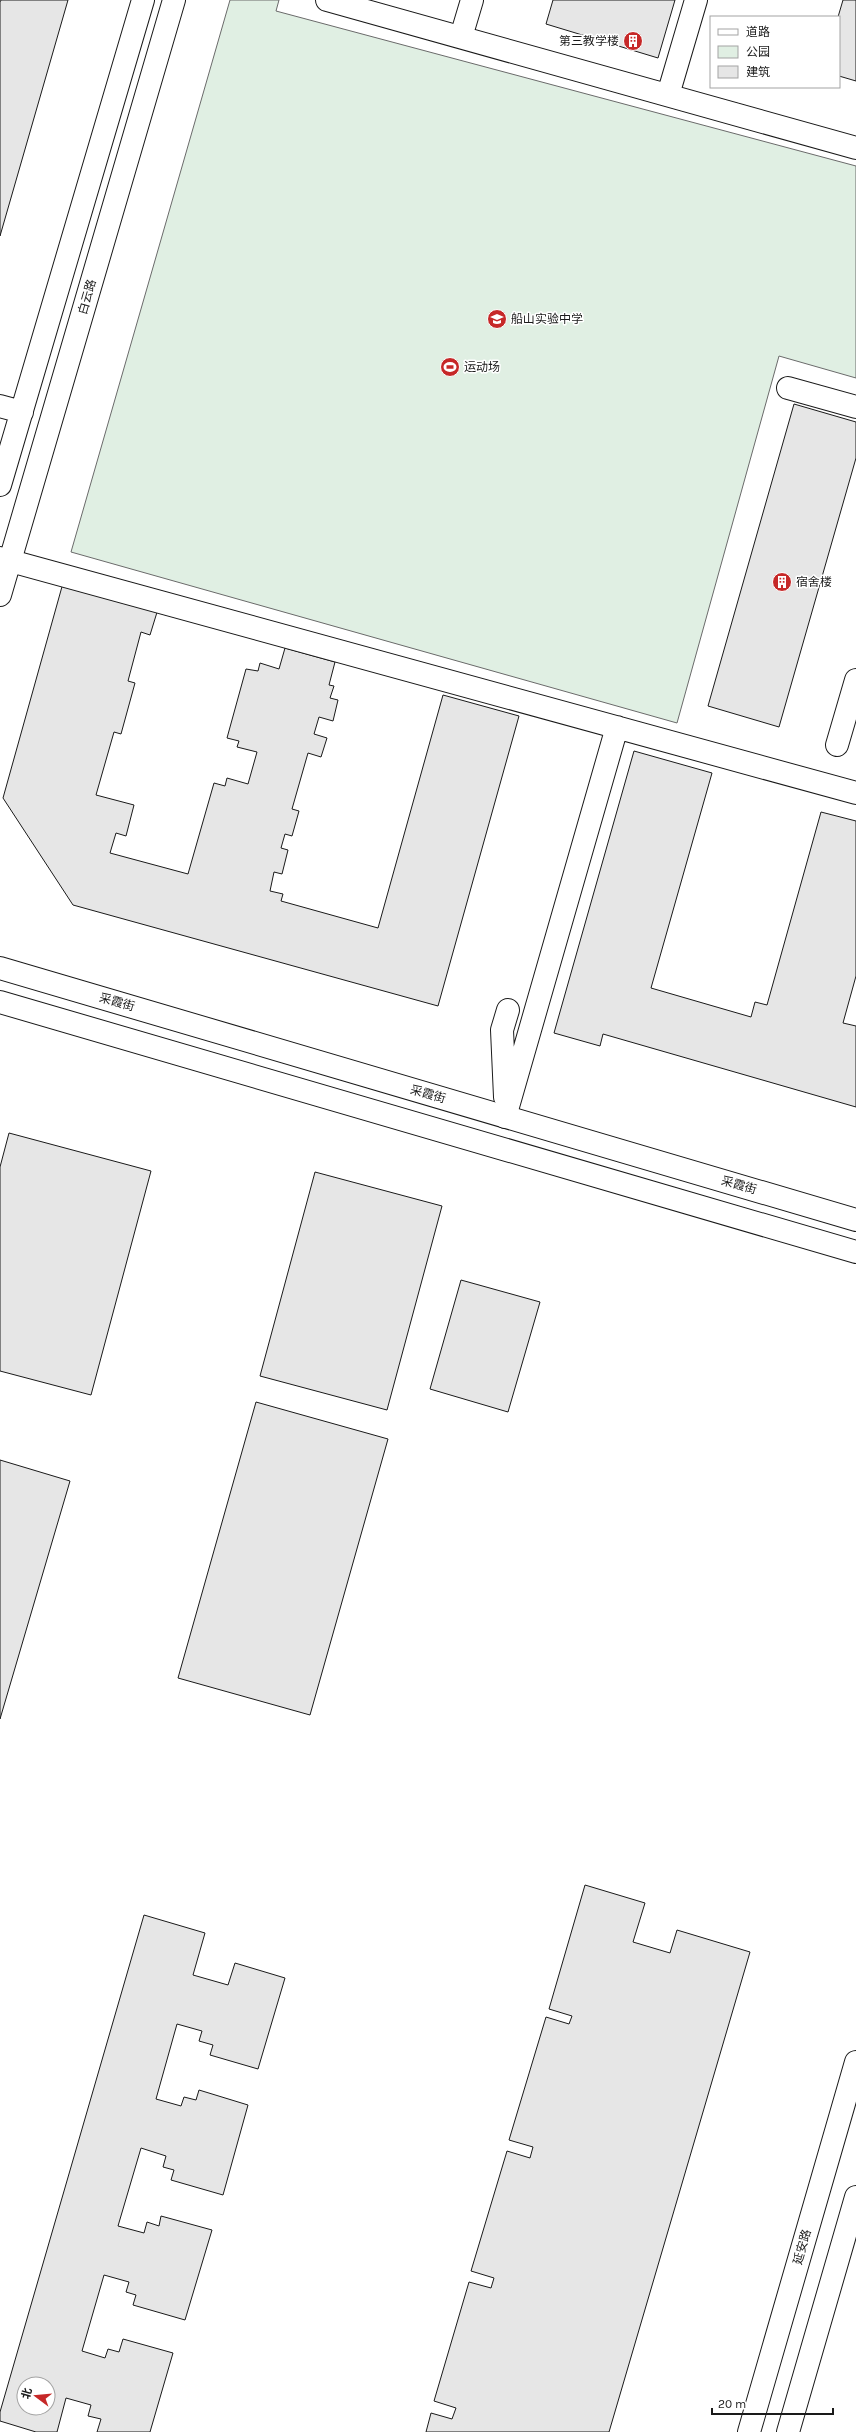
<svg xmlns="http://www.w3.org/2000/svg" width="856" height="2432" viewBox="0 0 856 2432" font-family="Karla,'Noto Sans SC',sans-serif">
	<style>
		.green { fill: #e0efe3; stroke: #6a6a6a }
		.building { fill: #e6e6e6; stroke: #1a1a1a; fill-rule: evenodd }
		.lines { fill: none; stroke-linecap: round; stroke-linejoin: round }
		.minor-casing { stroke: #1a1a1a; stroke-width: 24 }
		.major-casing { stroke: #1a1a1a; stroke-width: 24 }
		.minor { stroke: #fff; stroke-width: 22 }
		.major { stroke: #fff; stroke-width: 22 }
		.labels { text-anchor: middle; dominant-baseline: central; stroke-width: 3; stroke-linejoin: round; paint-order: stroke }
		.poi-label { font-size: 12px; fill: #1a1a1a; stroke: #fff; text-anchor: start }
		.street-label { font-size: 12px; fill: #1a1a1a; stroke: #fff }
	</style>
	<rect width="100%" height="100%" fill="#fff"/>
	<!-- green -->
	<path class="green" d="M230,0H279L276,11L856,166V378L779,356L677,723L71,552Z"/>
	<!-- building -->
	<path class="building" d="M1,0H68L0,236V2Z
		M553,0H675L658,58L546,24Z
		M843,0H856V81L839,76L838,17Z
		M794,404L856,422V458L779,727L708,706Z
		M63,583L158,609L150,635L141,632L128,681L135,683L121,734L114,732L96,795L134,805L126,836L116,833L110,853L188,874L214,783L225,786L227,778L248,784L257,752L237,747L239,741L227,738L246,669L258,671L260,663L279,669L285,648L335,662L329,685L334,686L330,698L338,700L333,721L319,717L314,734L327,738L321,757L308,753L292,809L299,811L292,836L285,834L281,848L288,850L282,874L274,872L270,891L283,894L281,901L378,928L443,695L519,716L438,1006L73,905L3,798Z
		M634,751L712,773L651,988L751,1017L755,1002L767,1005L821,812L856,821V976L843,1023L856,1026V1107L603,1034L600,1046L554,1033Z
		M9,1133L151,1171L91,1395L0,1371V1167Z
		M315,1172L442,1206L387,1410L260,1376Z
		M461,1280L540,1302L508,1412L430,1389Z
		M256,1402L388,1439L310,1715L178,1678Z
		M0,1460L70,1481L0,1719Z
		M585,1885L645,1903L633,1942L670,1953L677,1930L750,1952L609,2432H426L431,2413L452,2419L456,2408L434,2401L469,2282L491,2288L494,2278L471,2271L507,2151L530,2158L533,2147L509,2140L546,2017L569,2024L572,2016L549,2009Z
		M144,1915L205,1933L193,1975L228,1985L235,1963L285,1978L258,2069L210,2055L213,2045L199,2041L202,2031L177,2024L156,2099L181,2106L184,2097L196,2100L199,2090L248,2105L223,2195L171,2180L174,2170L163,2167L166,2156L141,2148L118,2226L144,2233L147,2222L159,2226L161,2216L212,2230L185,2320L133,2305L136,2295L126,2292L129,2282L104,2275L82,2351L105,2358L108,2349L119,2352L123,2339L173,2353L150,2432H97L101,2419L88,2416L91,2405L66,2398L57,2432H36L0,2421V2412ZM24,2384H48V2408H24Z"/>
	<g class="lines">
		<defs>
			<path id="minor" d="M327,0L856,148
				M461,37L472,0
				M668,95L696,0
				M788,388L856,407
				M0,406L22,412
				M0,485L143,0
				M0,558L856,793
				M0,595L174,0
				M837,745L856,680
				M505,1097L502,1030L508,1010
				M505,1117L617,727"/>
			<path id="major" d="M0,968L856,1220
				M0,1002L856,1252
				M749,2432L856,2062
				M788,2432L856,2197"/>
		</defs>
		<!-- minor casing -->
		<use href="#minor" class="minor-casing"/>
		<!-- major casing -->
		<use href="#major" class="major-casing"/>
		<!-- minor -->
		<use href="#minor" class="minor"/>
		<!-- major -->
		<use href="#major" class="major"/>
	</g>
	<!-- icons -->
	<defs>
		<symbol id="building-disc" viewBox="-11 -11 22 22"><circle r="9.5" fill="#c62828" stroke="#fff"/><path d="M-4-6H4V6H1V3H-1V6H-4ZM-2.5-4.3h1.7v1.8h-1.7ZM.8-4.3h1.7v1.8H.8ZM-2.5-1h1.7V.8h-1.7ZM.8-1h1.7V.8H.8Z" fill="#fff"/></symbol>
		<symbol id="school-disc" viewBox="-11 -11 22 22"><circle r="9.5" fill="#c62828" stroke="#fff"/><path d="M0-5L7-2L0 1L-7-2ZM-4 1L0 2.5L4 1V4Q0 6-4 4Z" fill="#fff"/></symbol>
		<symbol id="stadium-disc" viewBox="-11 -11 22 22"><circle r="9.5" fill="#c62828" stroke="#fff"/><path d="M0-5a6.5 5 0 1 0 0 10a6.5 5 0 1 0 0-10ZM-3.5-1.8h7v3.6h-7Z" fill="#fff"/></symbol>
	</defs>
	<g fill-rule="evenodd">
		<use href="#building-disc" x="622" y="30" width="22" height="22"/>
		<use href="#school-disc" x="486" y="308" width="22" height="22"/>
		<use href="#stadium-disc" x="439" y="356" width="22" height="22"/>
		<use href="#building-disc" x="771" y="571" width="22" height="22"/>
	</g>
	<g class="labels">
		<!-- poi labels -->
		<g class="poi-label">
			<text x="619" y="41" text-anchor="end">第三教学楼</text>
			<text x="511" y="319">船山实验中学</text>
			<text x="464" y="367">运动场</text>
			<text x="796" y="582">宿舍楼</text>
		</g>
		<!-- street labels -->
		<g class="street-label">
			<text transform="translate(87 297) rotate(-74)">白云路</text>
			<text transform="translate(117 1002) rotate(16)">采霞街</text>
			<text transform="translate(428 1094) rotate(16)">采霞街</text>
			<text transform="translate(739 1185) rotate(16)">采霞街</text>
			<text transform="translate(802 2247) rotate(-74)">延安路</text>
		</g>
	</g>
	<!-- legend -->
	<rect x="710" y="16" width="130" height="72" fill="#ffffff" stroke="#a3a3a3"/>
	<rect x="718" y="29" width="20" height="6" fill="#ffffff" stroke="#a3a3a3"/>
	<text x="746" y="36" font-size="12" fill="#1a1a1a">道路</text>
	<rect x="718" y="46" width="20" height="12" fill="#e0efe3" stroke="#a3a3a3"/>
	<text x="746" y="56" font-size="12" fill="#1a1a1a">公园</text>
	<rect x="718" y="66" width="20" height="12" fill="#e6e6e6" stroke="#a3a3a3"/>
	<text x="746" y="76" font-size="12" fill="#1a1a1a">建筑</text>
	<!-- north arrow -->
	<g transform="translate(36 2396) rotate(286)"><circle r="19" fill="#ffffff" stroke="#a3a3a3"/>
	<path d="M0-3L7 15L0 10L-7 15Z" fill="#c62828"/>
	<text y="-6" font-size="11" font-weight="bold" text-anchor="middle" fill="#1a1a1a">北</text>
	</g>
	<!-- scale -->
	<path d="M712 2408v6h121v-6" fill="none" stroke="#1a1a1a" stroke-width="2"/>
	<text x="718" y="2408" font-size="12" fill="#1a1a1a" stroke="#ffffff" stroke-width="3" paint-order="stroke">20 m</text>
</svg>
